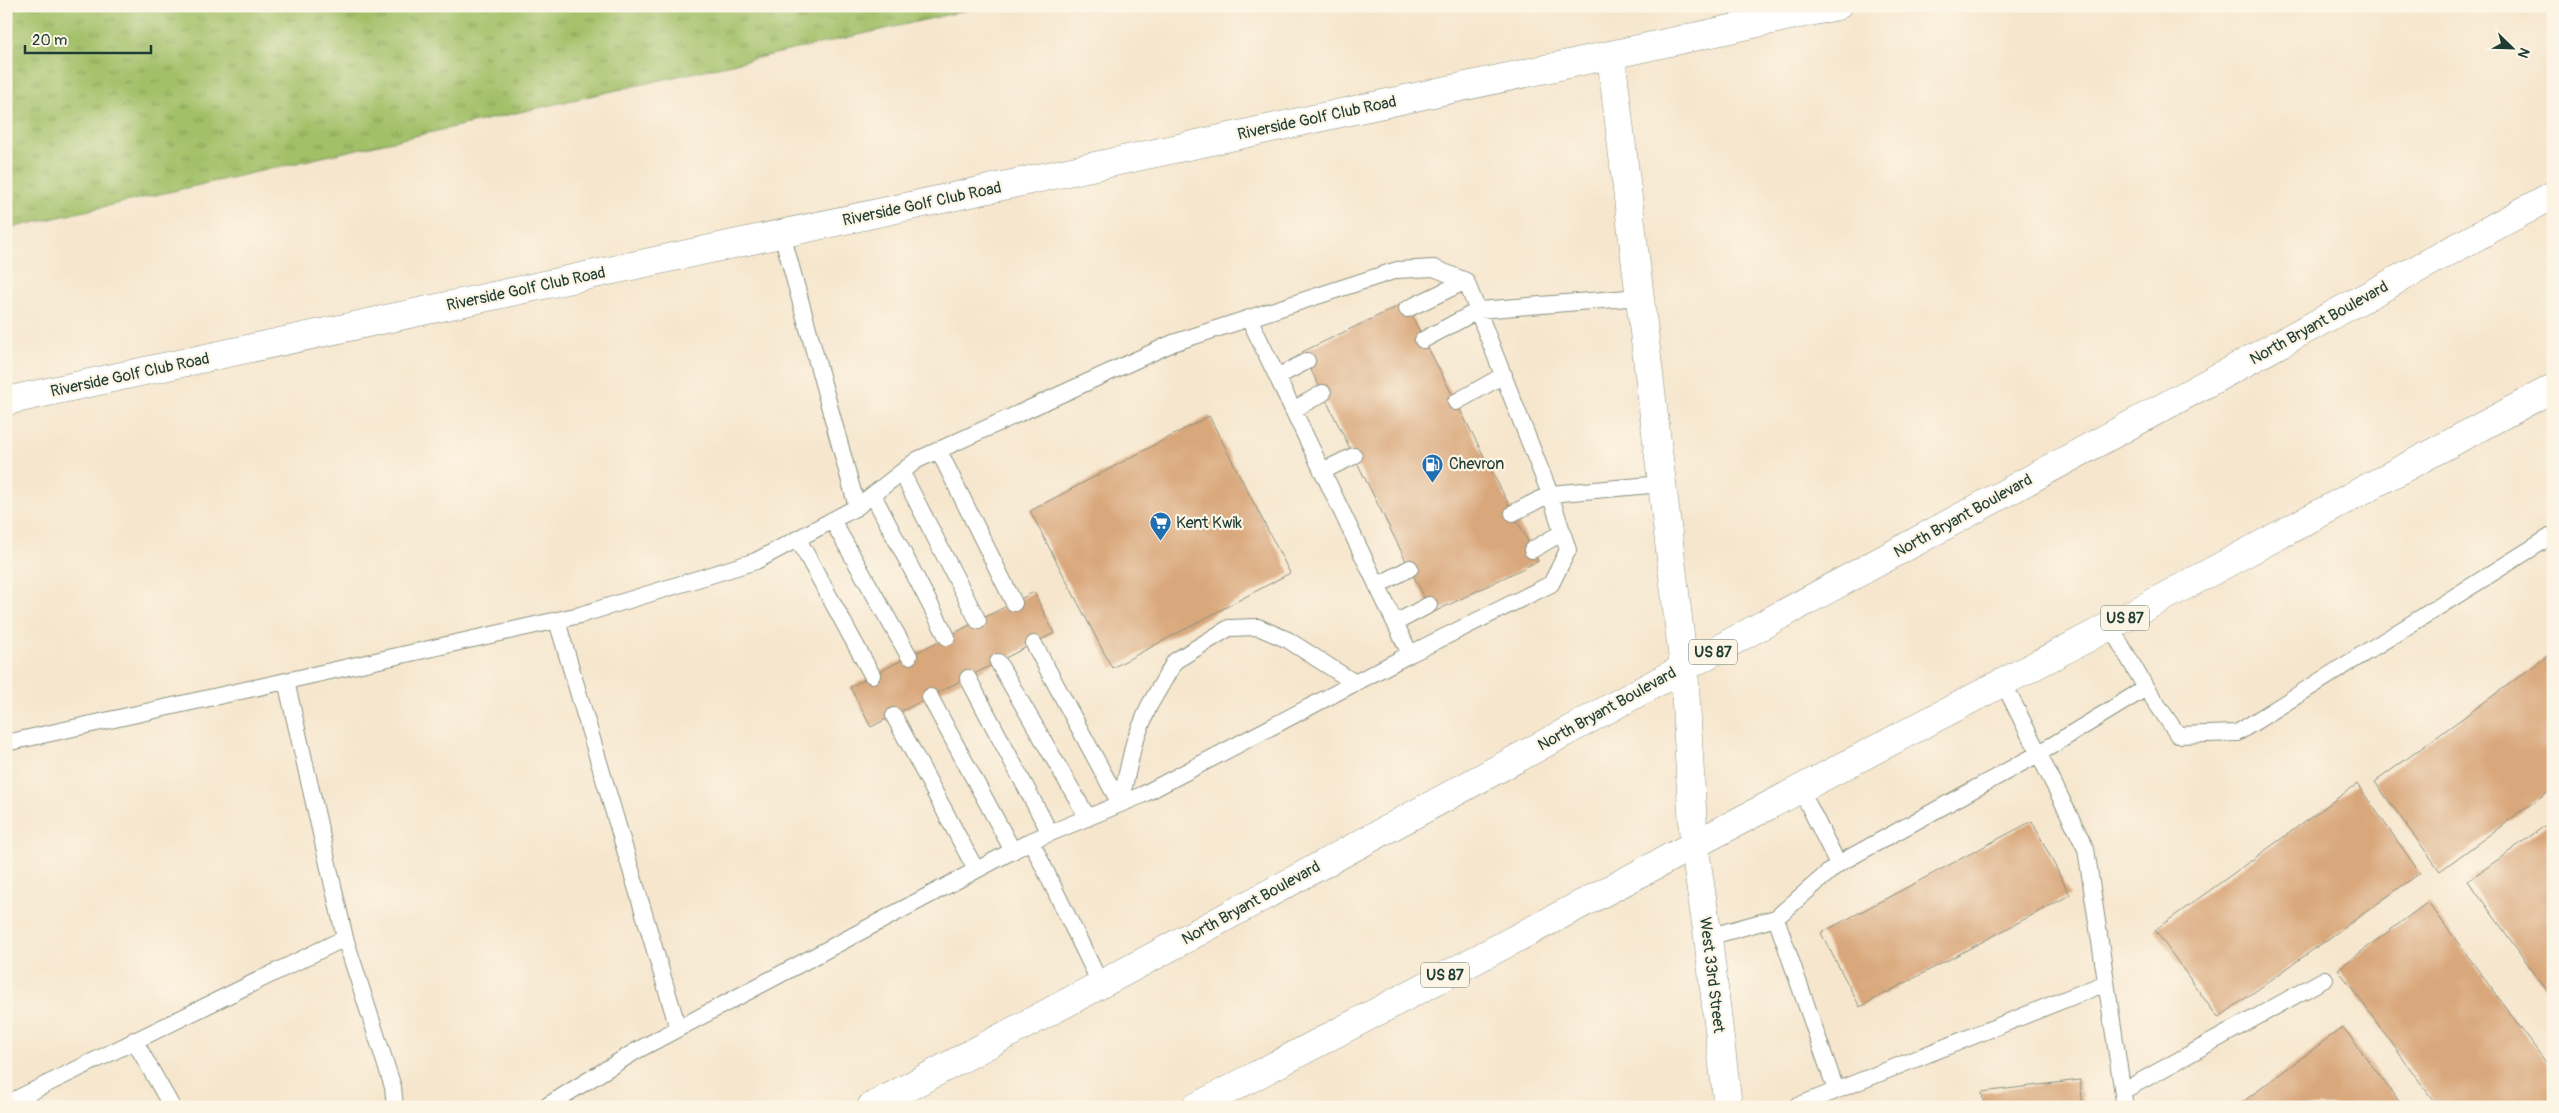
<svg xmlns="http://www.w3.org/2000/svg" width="2559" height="1113" viewBox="0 0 2559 1113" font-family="Pangolin,sans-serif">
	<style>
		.grass { fill: url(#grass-tufts); stroke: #607e4e }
		.building { fill: #d9a77b }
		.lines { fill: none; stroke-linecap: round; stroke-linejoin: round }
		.lane-casing { stroke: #8a9281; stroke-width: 18 }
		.street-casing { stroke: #8a9281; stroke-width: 29 }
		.highway-casing { stroke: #8a9281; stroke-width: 29 }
		.lane { stroke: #fff; stroke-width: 16 }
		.street { stroke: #fff; stroke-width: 28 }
		.highway { stroke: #fff; stroke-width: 28 }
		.labels { text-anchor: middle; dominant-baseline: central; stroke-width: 4.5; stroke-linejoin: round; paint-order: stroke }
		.shield { fill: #fcf5e5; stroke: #617469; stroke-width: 1 }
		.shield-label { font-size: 15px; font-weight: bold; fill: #1f3d34 }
		.street-label { font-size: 16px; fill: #1f3d34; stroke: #fcf5e5 }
		.poi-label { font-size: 16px; fill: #1f3d34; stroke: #fcf5e5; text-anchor: start }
	</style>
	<defs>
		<pattern id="grass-tufts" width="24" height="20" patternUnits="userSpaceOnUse" patternTransform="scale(1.25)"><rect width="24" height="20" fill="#a2c068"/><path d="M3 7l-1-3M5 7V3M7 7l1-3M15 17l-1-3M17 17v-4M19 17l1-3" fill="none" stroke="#839d56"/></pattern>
	</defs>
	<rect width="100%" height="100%" fill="#fcf5e5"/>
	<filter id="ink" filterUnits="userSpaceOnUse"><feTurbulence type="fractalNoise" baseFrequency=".02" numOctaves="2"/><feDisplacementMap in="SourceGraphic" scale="10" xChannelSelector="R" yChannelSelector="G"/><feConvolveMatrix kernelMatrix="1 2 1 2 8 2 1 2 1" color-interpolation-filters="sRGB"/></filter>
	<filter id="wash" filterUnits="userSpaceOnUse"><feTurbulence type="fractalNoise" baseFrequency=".0096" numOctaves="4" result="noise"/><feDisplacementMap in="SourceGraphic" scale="20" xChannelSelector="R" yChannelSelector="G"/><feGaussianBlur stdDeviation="1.12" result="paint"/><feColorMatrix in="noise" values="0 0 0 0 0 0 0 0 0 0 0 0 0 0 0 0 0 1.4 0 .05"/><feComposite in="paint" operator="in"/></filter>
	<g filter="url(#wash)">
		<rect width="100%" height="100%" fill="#f6e6ce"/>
		<!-- grass -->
		<path class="grass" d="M6,6H986L6,229Z"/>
		<g id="blocks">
			<!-- building -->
			<path class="building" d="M1405,303L1538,561L1432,613L1302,352Z
				M1209,416L1290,573L1112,668L1030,511Z
				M1034,592L1054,633L871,727L850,687Z
				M2553,652V788L2440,871L2375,782Z
				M2357,784L2420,873L2218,1018L2155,930Z
				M2553,820V999L2468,881Z
				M2032,821L2070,895L1860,1007L1821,933Z
				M2428,902L2553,1072V1102L2546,1107H2438L2338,969Z
				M2343,1027L2403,1107H2236Z
				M2080,1080L2083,1107H1984L1982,1092Z"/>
		</g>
	</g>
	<g filter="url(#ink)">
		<use href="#blocks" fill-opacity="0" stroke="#8a9281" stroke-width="1"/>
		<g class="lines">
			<defs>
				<path id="lane" d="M1407,309L1466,281
					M1249,318L1410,654
					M1423,340L1479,310L1640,297
					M1277,377L1307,361
					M1456,402L1504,375
					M1293,410L1323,393
					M939,451L1014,603
					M1322,471L1354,456
					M902,473L978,621
					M873,495L947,637
					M857,507L917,460L1173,343L1397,270L1434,268L1466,281L1550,494L1568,550L1551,584L1410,654L1142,795L1031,841
					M1513,513L1550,494L1662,484
					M832,520L909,656
					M798,539L872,675
					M1532,550L1563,532
					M1377,586L1410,568
					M557,621L678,1028
					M1395,623L1429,605
					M2110,626L2146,688L2178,735L2237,733L2553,535
					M1034,644L1120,804
					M998,662L1088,818
					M968,678L1050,833
					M286,681L580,615L756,561L857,507L782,234
					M2003,682L2086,849L2125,1107
					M930,697L1013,851
					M894,716L976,870
					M6,743L286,681L345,938
					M1800,788L1838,864
					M1120,804L1134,743L1149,706L1175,661L1229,628L1258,627L1288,640L1355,683
					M1776,918L1836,1090
					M1708,937L1776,918L1838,864L2038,754L2146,688
					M134,1040L172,1107
					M2123,1091L2325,979
					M6,1104L345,938L393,1087L395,1107
					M545,1107L636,1051L1031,841L1101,985
					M1795,1107L2106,983"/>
				<path id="street" d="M1611,55L1684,668
					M6,401L1837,6
					M1694,844L1708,937L1728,1107"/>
				<path id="highway" d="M1684,668L1694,844
					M871,1107L1154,956L2553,195
					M1196,1107L2110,626L2553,388"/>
			</defs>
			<!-- lane casing -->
			<use href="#lane" class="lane-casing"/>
			<!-- street casing -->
			<use href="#street" class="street-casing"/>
			<!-- highway casing -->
			<use href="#highway" class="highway-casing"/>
			<!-- lane -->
			<use href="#lane" class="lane"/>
			<!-- street -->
			<use href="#street" class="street"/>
			<!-- highway -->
			<use href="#highway" class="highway"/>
		</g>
	</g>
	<!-- icons -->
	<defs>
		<symbol id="fuel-pin" viewBox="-11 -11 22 30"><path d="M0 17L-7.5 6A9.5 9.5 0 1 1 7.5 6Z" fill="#1f6fb2" stroke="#fcf5e5"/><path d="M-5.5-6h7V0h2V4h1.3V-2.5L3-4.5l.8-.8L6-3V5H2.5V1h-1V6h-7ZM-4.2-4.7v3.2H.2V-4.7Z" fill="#fff"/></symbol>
		<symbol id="supermarket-pin" viewBox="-11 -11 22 30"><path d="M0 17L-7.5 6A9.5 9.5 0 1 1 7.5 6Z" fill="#1f6fb2" stroke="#fcf5e5"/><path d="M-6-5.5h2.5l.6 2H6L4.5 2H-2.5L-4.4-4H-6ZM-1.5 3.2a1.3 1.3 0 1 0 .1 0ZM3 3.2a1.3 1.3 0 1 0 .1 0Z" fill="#fff"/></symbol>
	</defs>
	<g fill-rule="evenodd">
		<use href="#fuel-pin" x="1420" y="452" width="25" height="34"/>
		<use href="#supermarket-pin" x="1148" y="510" width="25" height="34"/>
	</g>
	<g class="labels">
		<!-- shield labels -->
		<g class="shield">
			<rect x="2101" y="605.5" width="48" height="25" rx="4"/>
			<rect x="1689" y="639.5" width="48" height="25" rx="4"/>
			<rect x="1421" y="962.5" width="48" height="25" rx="4"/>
		</g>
		<g class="shield-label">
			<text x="2125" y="618">US 87</text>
			<text x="1713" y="652">US 87</text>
			<text x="1445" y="975">US 87</text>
		</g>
		<!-- street labels -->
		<g class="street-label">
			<text transform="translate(1317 118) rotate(-12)">Riverside Golf Club Road</text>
			<text transform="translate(922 204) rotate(-12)">Riverside Golf Club Road</text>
			<text transform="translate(526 289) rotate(-12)">Riverside Golf Club Road</text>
			<text transform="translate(2319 323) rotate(-29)">North Bryant Boulevard</text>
			<text transform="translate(130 375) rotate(-12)">Riverside Golf Club Road</text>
			<text transform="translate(1963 516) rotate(-29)">North Bryant Boulevard</text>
			<text transform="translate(1607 709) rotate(-29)">North Bryant Boulevard</text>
			<text transform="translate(1251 903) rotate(-29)">North Bryant Boulevard</text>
			<text transform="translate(1712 975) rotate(83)">West 33rd Street</text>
		</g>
		<!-- poi labels -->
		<g class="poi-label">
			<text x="1449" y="464">Chevron</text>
			<text x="1176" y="523">Kent Kwik</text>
		</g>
	</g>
	<!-- margin -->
	<rect width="2559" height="1113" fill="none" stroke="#fcf5e5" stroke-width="25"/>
	<!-- north arrow -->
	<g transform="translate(2512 48) rotate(113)" stroke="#fcf5e5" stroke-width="4" paint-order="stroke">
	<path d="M0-4L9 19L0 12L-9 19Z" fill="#1f3d34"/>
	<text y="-8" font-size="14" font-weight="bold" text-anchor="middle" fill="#1f3d34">N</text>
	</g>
	<!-- scale -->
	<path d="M25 45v8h126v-8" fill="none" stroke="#1f3d34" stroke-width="2.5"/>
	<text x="32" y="45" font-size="15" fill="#1f3d34" stroke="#fcf5e5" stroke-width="4" paint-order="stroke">20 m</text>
</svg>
